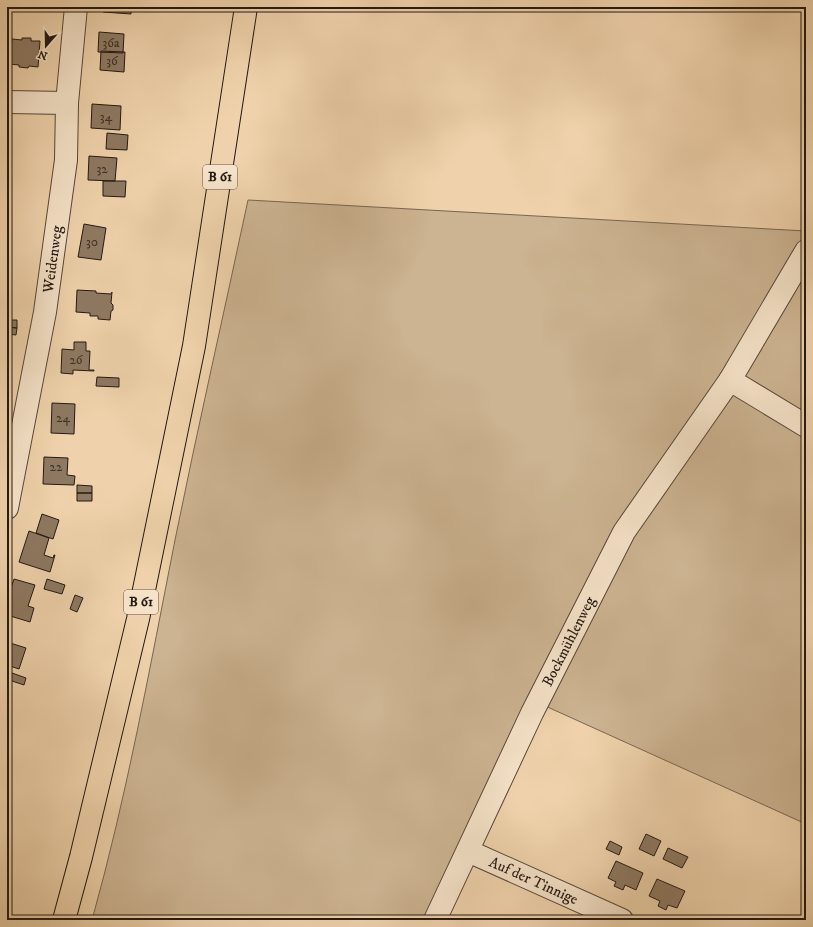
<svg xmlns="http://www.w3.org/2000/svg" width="813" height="927" viewBox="0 0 813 927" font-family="'IM FELL DW Pica',serif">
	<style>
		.green { fill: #ccb391; stroke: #786652 }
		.building { fill: #8e7962; stroke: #241913 }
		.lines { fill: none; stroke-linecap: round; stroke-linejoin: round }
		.minor-casing { stroke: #574739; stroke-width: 24 }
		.major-casing { stroke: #241913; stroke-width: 24 }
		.minor { stroke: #f5e2c8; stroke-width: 22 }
		.major { stroke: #efd2ab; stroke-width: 22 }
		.labels { text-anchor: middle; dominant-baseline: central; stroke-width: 3; stroke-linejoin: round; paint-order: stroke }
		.number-label { font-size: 13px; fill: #3e3127 }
		.shield { fill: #f5e2c8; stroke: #635549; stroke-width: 1 }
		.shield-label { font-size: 14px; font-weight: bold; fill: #241913 }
		.street-label { font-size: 15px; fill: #241913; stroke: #f5e2c8 }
	</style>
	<rect width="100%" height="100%" fill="#efd2ab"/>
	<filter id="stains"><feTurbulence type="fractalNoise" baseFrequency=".005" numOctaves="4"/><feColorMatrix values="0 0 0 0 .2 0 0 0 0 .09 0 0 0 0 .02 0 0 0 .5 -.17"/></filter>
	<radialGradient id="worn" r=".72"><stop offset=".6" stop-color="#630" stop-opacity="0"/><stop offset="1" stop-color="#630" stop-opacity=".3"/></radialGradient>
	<!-- green -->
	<path class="green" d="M248,200L806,231V824L532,700L427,920H92C127,795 150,667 175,540C198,426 224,313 248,200Z"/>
	<!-- building -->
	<path class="building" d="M104,7H131V14L103,12Z
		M99,32L124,34L123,53L98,52Z
		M22,38H31V41H40L38,67L29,66L28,68L19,67V65L9,64L12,39L22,40Z
		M101,51L125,52L124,72L100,70Z
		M7,54H10L9,77L7,76Z
		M92,104L121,106L120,130L91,128Z
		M107,133L128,135L127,150L106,149Z
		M89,156L117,158L115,181L88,180Z
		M103,181H126L125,197L103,196Z
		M84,224L106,228L101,260L78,257Z
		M7,241H9L8,260H7Z
		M77,290L96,291V293L111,294L112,292L111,303L113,305V310L111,311L110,320L98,319V316H90V313L76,312Z
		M7,320H17V328L7,327Z
		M7,327L17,328L16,335L7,334Z
		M74,342H86V351H90L89,370H94V371L73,370V374L61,373L62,349L74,350Z
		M97,377L119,378V387L96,386Z
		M52,403L75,404L74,434L51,433Z
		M44,457L68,458L67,475L75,476L74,485L43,484Z
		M77,485L92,486V493H77Z
		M77,493H92V501H77Z
		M42,514L59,520L53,539L36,533Z
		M29,531L49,538L44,555L53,558L54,555H55L50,572L19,562Z
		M14,579L35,585L28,606L34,608L30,622L7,615V600Z
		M47,579L65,585L62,594L44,589Z
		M75,595L83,598L77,612L70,609Z
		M7,642L26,648L19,669L7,665Z
		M12,673L26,678L24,685L9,680Z
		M646,834L661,841L654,856L639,849Z
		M610,841L622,847L619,855L606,849Z
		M668,848L688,857L682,868L663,859Z
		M616,861L643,873L636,890L625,885L623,890L614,886L616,882L608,878Z
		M657,879L685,891L677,908L668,905L666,910L658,906L660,901L649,896Z
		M581,915L593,920H578Z"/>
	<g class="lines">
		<defs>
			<g id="minor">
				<path d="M7,102L67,103"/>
				<path d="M730,380L806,426"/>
				<path id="s1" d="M7,508L45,312L66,160L67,103L76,7"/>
				<path id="s2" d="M468,851L622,920"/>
				<path id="s3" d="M435,920L532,713L624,532L730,380L806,251"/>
			</g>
			<path id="major" d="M64,920L81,857L138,619L194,346L246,7"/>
		</defs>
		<!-- minor casing -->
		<use href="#minor" class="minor-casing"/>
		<!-- major casing -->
		<use href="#major" class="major-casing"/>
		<!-- minor -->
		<use href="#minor" class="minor"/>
		<!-- major -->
		<use href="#major" class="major"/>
	</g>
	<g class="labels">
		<!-- number labels -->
		<g class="number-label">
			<text x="111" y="43">36a</text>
			<text x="112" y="61">36</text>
			<text x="106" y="117">34</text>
			<text x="102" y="169">32</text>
			<text x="92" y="242">30</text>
			<text x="76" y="360">26</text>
			<text x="63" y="418">24</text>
			<text x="56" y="467">22</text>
		</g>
		<!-- shield labels -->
		<g class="shield">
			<rect x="203" y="165" width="34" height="24" rx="3"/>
			<rect x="124" y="590" width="34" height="24" rx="3"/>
		</g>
		<g class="shield-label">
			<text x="220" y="177">B 61</text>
			<text x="141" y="602">B 61</text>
		</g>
		<!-- street labels -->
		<g class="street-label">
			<text stroke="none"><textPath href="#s1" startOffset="253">Weidenweg</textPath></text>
			<text stroke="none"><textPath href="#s3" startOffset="309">Bockmühlenweg</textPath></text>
			<text stroke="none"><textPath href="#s2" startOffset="72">Auf der Tinnige</textPath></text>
		</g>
	</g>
	<!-- margin -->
	<rect width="813" height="927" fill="none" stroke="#efd2ab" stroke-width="24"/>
	<rect x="8" y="8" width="797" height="911" fill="none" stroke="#241913" stroke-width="2"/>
	<rect x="12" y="12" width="789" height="903" fill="none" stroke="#241913"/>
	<!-- north arrow -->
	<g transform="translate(46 46) rotate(200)" stroke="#f5e2c8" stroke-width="3" paint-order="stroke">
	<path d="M0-3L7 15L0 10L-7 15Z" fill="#241913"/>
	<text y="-6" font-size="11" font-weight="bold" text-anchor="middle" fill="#241913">N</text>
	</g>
	<rect width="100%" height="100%" filter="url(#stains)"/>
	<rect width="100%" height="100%" fill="url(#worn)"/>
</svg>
